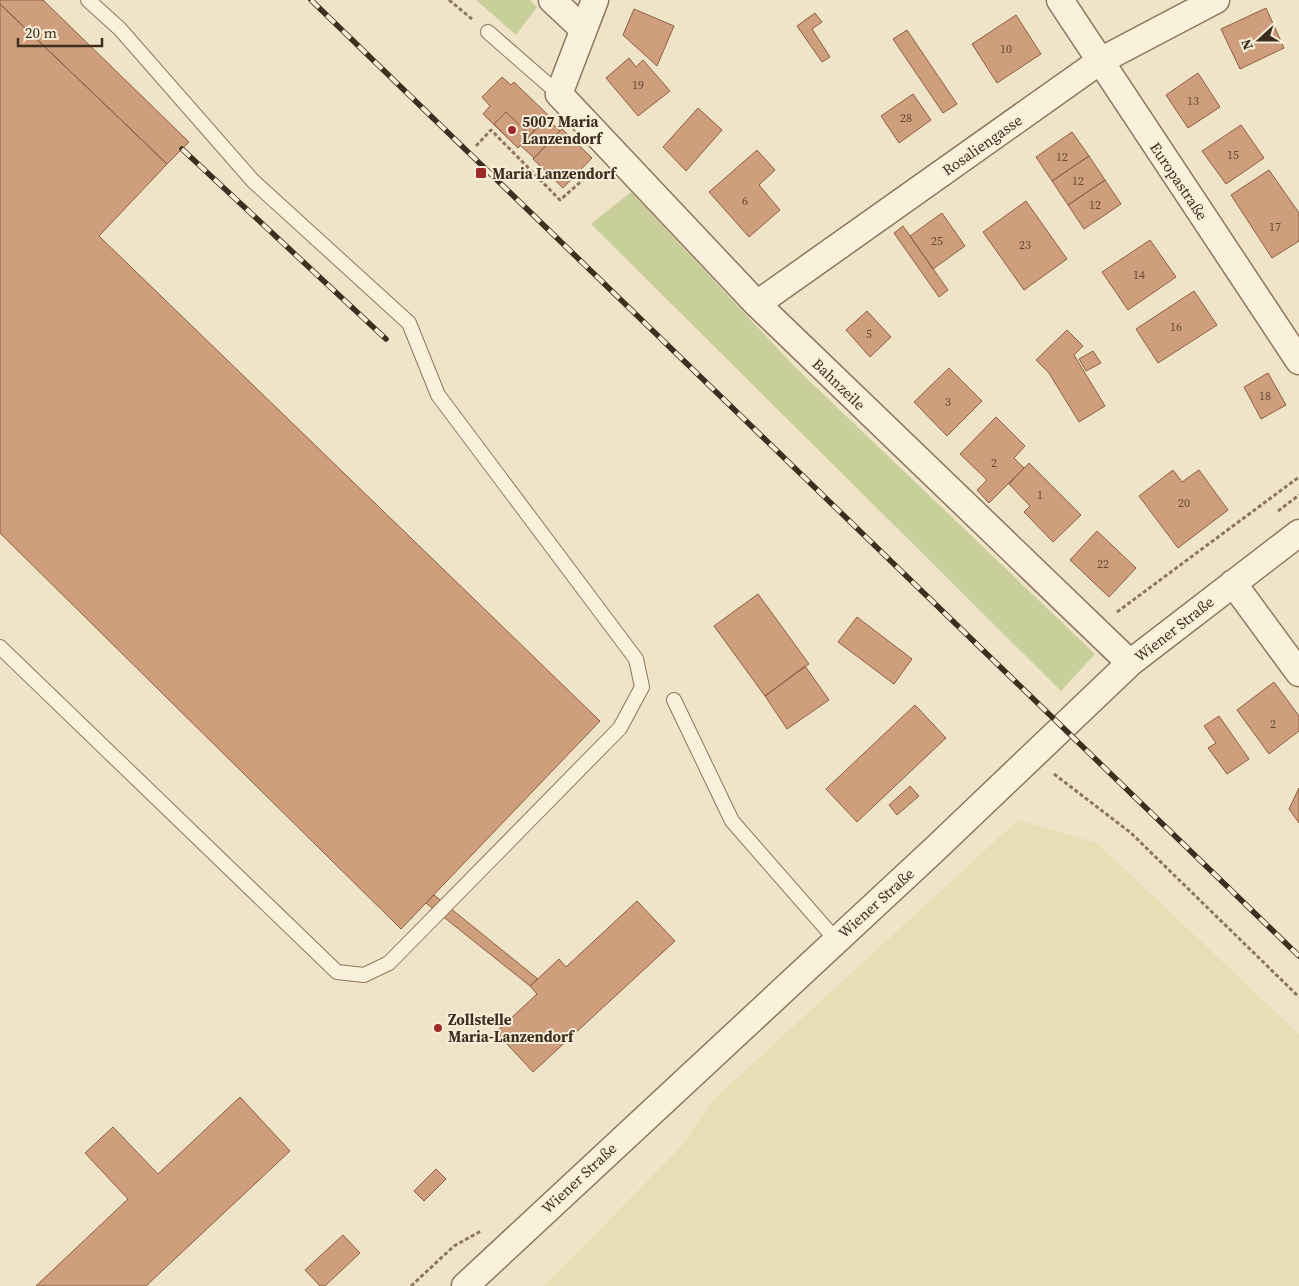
<svg xmlns="http://www.w3.org/2000/svg" width="1299" height="1286" viewBox="0 0 1299 1286" font-family="'Source Serif 4',serif">
	<style>
		.farmland { fill: #e6deb5 }
		.green { fill: #c9cf9b }
		.building { fill: #cf9f7d; stroke: #8d5f41 }
		.lines { fill: none; stroke-linecap: round; stroke-linejoin: round }
		.service-casing { stroke: #8d765c; stroke-width: 16 }
		.minor-casing { stroke: #8d765c; stroke-width: 29 }
		.path { stroke: #8d765c; stroke-width: 3; stroke-dasharray: 4 2.5; stroke-linecap: butt }
		.service { stroke: #faf1dc; stroke-width: 14 }
		.minor { stroke: #faf1dc; stroke-width: 26 }
		.rail-casing { stroke: #3d2e20; stroke-width: 5.5 }
		.rail { stroke: #f7eed8; stroke-width: 4; stroke-dasharray: 11; stroke-linecap: butt }
		.poi-dot { fill: #9e2a2b; stroke: #f7eed8; stroke-width: 2 }
		.labels { text-anchor: middle; dominant-baseline: central; stroke-width: 4; stroke-linejoin: round; paint-order: stroke }
		.number-label { font-size: 12px; fill: #624a37 }
		.poi-label { font-size: 15px; font-weight: bold; fill: #3d2e20; stroke: #f7eed8; text-anchor: start }
		.street-label { font-size: 15px; fill: #3d2e20; stroke: #f7eed8 }
	</style>
	<rect width="100%" height="100%" fill="#f0e4c8"/>
	<!-- farmland -->
	<path class="farmland" d="M1018,820L1097,843L1299,1034V1286H544L680,1148L712,1101Z"/>
	<!-- green -->
	<path class="green" d="M476,0H530L537,7L516,35Z
		M631,192L795,367L1095,654L1061,691L591,224Z"/>
	<!-- building -->
	<path class="building" d="M0,0H43L189,142L167,164L0,4Z
		M0,4L167,164L99,236L600,721L401,929L0,533Z
		M1266,8L1284,48L1240,69L1221,29Z
		M634,9L674,26L657,66L623,35Z
		M815,13L822,22L812,29L830,57L822,62L797,26Z
		M1016,15L1041,54L997,83L972,44Z
		M907,30L957,104L943,113L893,39Z
		M629,58L636,67L643,60L670,91L638,116L606,78Z
		M1198,73L1220,107L1188,128L1166,95Z
		M502,77L511,85L514,82L549,116L518,148L483,114L490,106L482,97Z
		M913,94L931,120L899,143L881,116Z
		M698,108L722,130L686,171L663,147Z
		M506,112L530,135L518,148L494,124Z
		M546,118L560,131L534,158L520,145Z
		M1241,125L1264,158L1226,184L1202,151Z
		M562,129L592,158L563,188L533,159Z
		M1072,132L1089,156L1052,181L1036,157Z
		M757,150L775,170L759,185L780,210L749,237L709,192Z
		M1089,156L1105,180L1068,205L1052,181Z
		M1269,170L1299,213V241L1272,258L1231,195Z
		M1105,180L1121,204L1084,229L1068,205Z
		M1026,201L1067,259L1024,290L983,232Z
		M942,213L965,246L933,269L910,236Z
		M903,226L948,290L939,297L894,233Z
		M1150,240L1176,277L1128,310L1102,272Z
		M1194,291L1217,325L1158,363L1136,329Z
		M867,311L891,337L870,357L846,330Z
		M1067,330L1083,346L1074,355L1105,406L1079,422L1049,373L1036,360Z
		M1093,351L1101,363L1086,371L1079,359Z
		M949,368L982,401L947,436L914,402Z
		M1268,373L1286,405L1261,419L1244,387Z
		M996,417L1025,446L1014,458L1024,468L989,503L977,490L987,480L960,454Z
		M1029,463L1081,515L1053,542L1024,512L1030,506L1009,484Z
		M1173,470L1182,482L1199,470L1228,510L1178,548L1139,496Z
		M1097,531L1136,568L1109,597L1070,560Z
		M758,594L809,664L765,696L714,626Z
		M857,617L912,659L894,684L838,642Z
		M805,666L829,700L787,729L765,696Z
		M1274,682L1299,716V731L1269,754L1237,710Z
		M915,705L946,738L857,822L826,789Z
		M1219,716L1249,759L1227,774L1208,748L1216,743L1204,726Z
		M910,786L919,796L897,815L889,805Z
		M1299,788V823L1289,809Z
		M434,895L538,979L530,986L426,903Z
		M637,901L675,941L533,1072L496,1032L537,994L530,986L559,959L566,967Z
		M240,1097L290,1151L146,1286H36L128,1199L85,1153L113,1127L158,1174Z
		M436,1169L446,1179L424,1201L414,1191Z
		M343,1235L360,1253L325,1286H320L305,1270Z"/>
	<g class="lines">
		<defs>
			<path id="service" d="M488,32L559,94
				M0,647L337,972L364,975L389,963L620,728L642,687L636,659L438,395L409,323L253,181L120,29L88,0
				M674,700L732,821L836,940"/>
			<path id="minor" d="M552,0L583,29
				M595,0L559,94L757,304L1130,663
				M1060,0L1299,361
				M757,304L1100,61L1216,0
				M1233,583L1299,673
				M465,1286L935,849L1130,663L1299,533"/>
		</defs>
		<!-- service casing -->
		<use href="#service" class="service-casing"/>
		<!-- minor casing -->
		<use href="#minor" class="minor-casing"/>
		<!-- path -->
		<path class="path" d="M449,0L472,19
			M476,146L491,130L560,200L593,171
			M1278,511L1299,495
			M1117,612L1299,477
			M1054,774L1131,833L1299,997
			M411,1286L454,1246L481,1231"/>
		<!-- service -->
		<use href="#service" class="service"/>
		<!-- minor -->
		<use href="#minor" class="minor"/>
		<defs>
			<path id="rail" d="M311,0L1299,956
				M182,149L386,339"/>
		</defs>
		<!-- rail casing -->
		<use href="#rail" class="rail-casing"/>
		<!-- rail -->
		<use href="#rail" class="rail"/>
	</g>
	<!-- markers -->
	<g class="poi-dot">
		<circle cx="512" cy="130" r="5"/>
		<rect x="475" y="167" width="12" height="12" rx="2.5"/>
		<circle cx="438" cy="1028" r="5"/>
	</g>
	<g class="labels">
		<!-- number labels -->
		<g class="number-label">
			<text x="1006" y="49">10</text>
			<text x="638" y="85">19</text>
			<text x="1193" y="101">13</text>
			<text x="906" y="118">28</text>
			<text x="1233" y="155">15</text>
			<text x="1062" y="157">12</text>
			<text x="1078" y="181">12</text>
			<text x="745" y="201">6</text>
			<text x="1095" y="205">12</text>
			<text x="1275" y="227">17</text>
			<text x="937" y="241">25</text>
			<text x="1025" y="245">23</text>
			<text x="1139" y="275">14</text>
			<text x="1176" y="327">16</text>
			<text x="869" y="334">5</text>
			<text x="1265" y="396">18</text>
			<text x="948" y="402">3</text>
			<text x="994" y="463">2</text>
			<text x="1040" y="495">1</text>
			<text x="1184" y="503">20</text>
			<text x="1103" y="564">22</text>
			<text x="1273" y="724">2</text>
		</g>
		<!-- poi labels -->
		<g class="poi-label">
			<text x="522" y="121">5007 Maria<tspan x="522" dy="17">Lanzendorf</tspan></text>
			<text x="492" y="173">Maria Lanzendorf</text>
			<text x="448" y="1019">Zollstelle<tspan x="448" dy="17">Maria-Lanzendorf</tspan></text>
		</g>
		<!-- street labels -->
		<g class="street-label">
			<text transform="translate(982 145) rotate(-35)">Rosaliengasse</text>
			<text transform="translate(1179 181) rotate(56)">Europastraße</text>
			<text transform="translate(839 384) rotate(44)">Bahnzeile</text>
			<text transform="translate(1174 629) rotate(-38)">Wiener Straße</text>
			<text transform="translate(876 903) rotate(-42)">Wiener Straße</text>
			<text transform="translate(579 1178) rotate(-43)">Wiener Straße</text>
		</g>
	</g>
	<!-- north arrow -->
	<g transform="translate(1259 40) rotate(249)" stroke="#f7eed8" stroke-width="4" paint-order="stroke">
	<path d="M0-4L9 19L0 12L-9 19Z" fill="#3d2e20"/>
	<text y="-8" font-size="14" font-weight="bold" text-anchor="middle" fill="#3d2e20">N</text>
	</g>
	<!-- scale -->
	<path d="M18 38v8h84v-8" fill="none" stroke="#3d2e20" stroke-width="2.5"/>
	<text x="25" y="38" font-size="15" fill="#3d2e20" stroke="#f7eed8" stroke-width="4" paint-order="stroke">20 m</text>
</svg>
